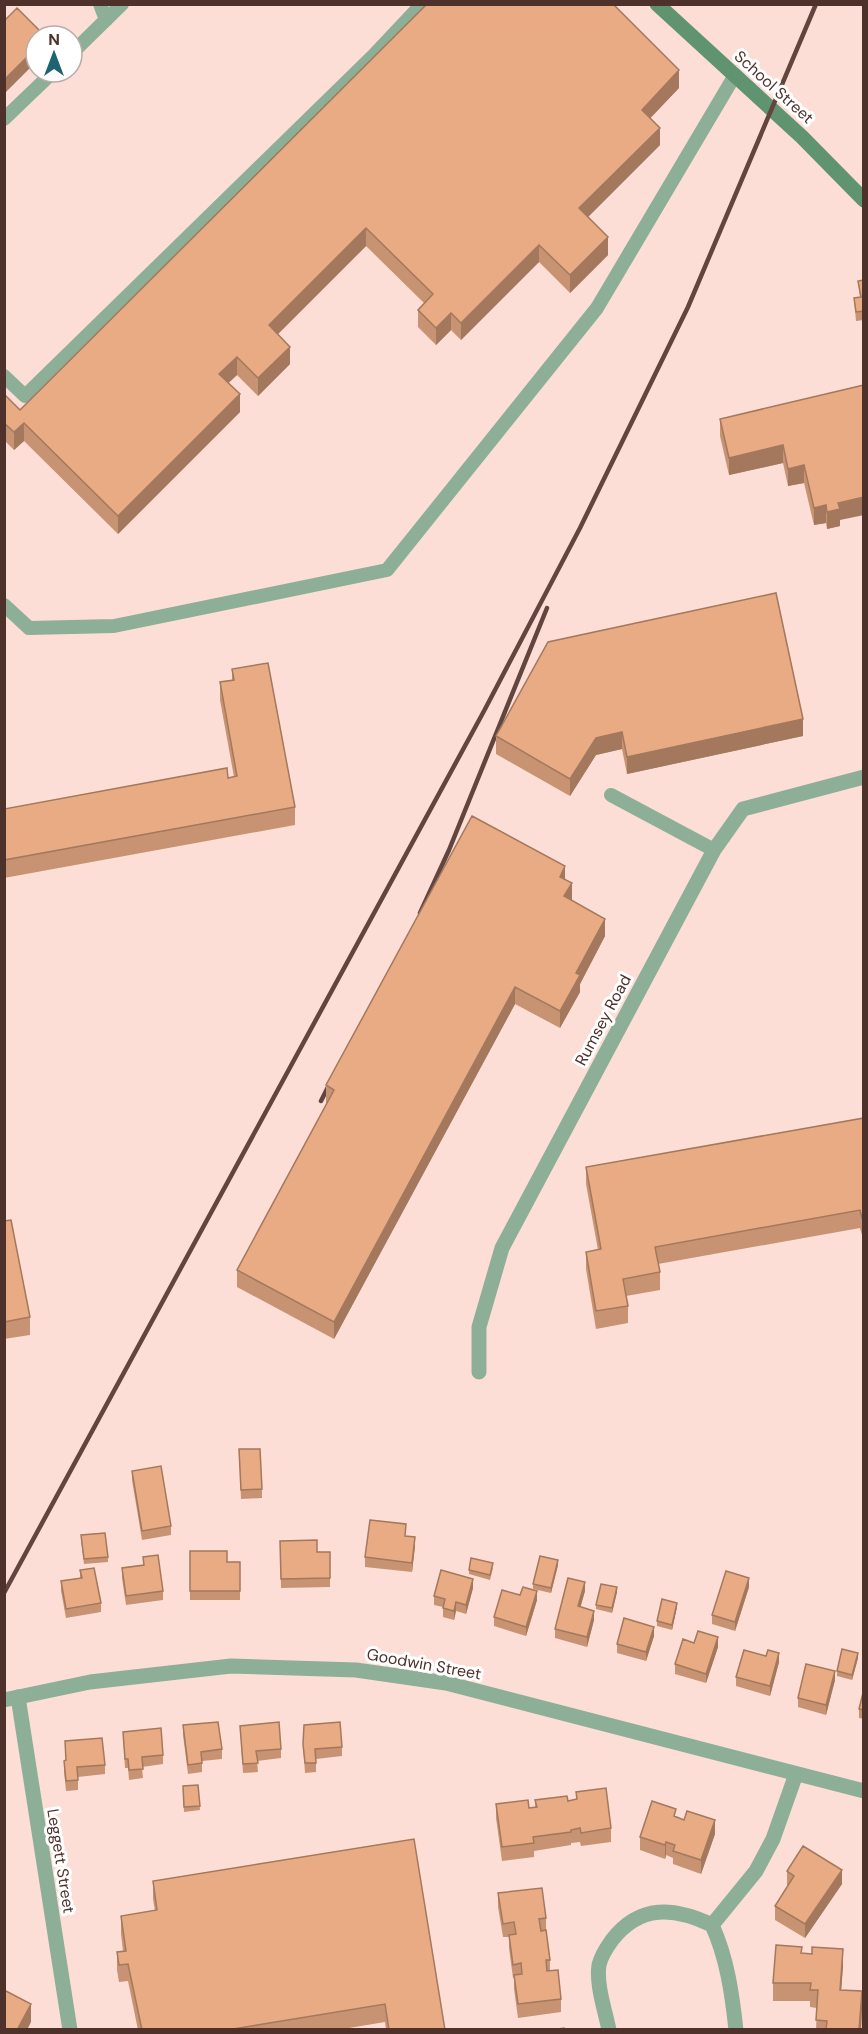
<svg xmlns="http://www.w3.org/2000/svg" width="868" height="2034" viewBox="0 0 868 2034" font-family="'DM Sans',sans-serif">
	<style>
		.lines { fill: none; stroke-linecap: round; stroke-linejoin: round }
		.service { stroke: #8eaf97; stroke-width: 14 }
		.minor { stroke: #8eaf97; stroke-width: 15 }
		.tertiary { stroke: #8eaf97; stroke-width: 15 }
		.secondary { stroke: #609370; stroke-width: 15 }
		.rail { stroke: #63453f; stroke-width: 4.5 }
		.wall { fill: #c89372 }
		.shaded-wall { fill: #a3785c }
		.building { fill: #e9ab84; stroke: #a3785c; stroke-width: 1.5 }
		.labels { text-anchor: middle; dominant-baseline: central; stroke-width: 6; stroke-linejoin: round; paint-order: stroke }
		.street-label { font-size: 16px; fill: #4f312b; stroke: #fff }
	</style>
	<rect width="100%" height="100%" fill="#fdded7"/>
	<g class="lines">
		<!-- service -->
		<path class="service" d="M100,4L106,20
			M72,53L122,4
			M4,119L53,72
			M4,376L25,396L373,56L422,4
			M4,605L29,628L114,626L387,570L597,308L735,75
			M611,795L714,850"/>
		<!-- minor -->
		<path class="minor" d="M479,1372V1327L502,1248L714,850L743,809L864,777
			M18,1697L70,2030
			M712,1925L756,1871L773,1839L796,1774
			M609,2030C605,2010 596,1985 599,1965C601,1956 607,1947 612,1940C640,1904 674,1907 712,1925C727,1958 732,1993 736,2030"/>
		<!-- tertiary -->
		<path class="tertiary" d="M4,1700L90,1682L231,1666L356,1670L446,1683L864,1791"/>
		<!-- secondary -->
		<path class="secondary" d="M657,4L802,137L864,200"/>
		<!-- rail -->
		<path class="rail" d="M420,913L449,850L547,608
			M321,1101L333,1077
			M4,1593L484,711L580,528L688,307L816,4"/>
	</g>
	<!-- wall -->
	<path class="wall" d="M427,4L679,88L650,118L660,145L588,217L608,255L570,293L539,262L461,340L451,330L436,345L418,327V310L424,303L366,246L278,334L290,364L258,396L237,375L228,383L240,412L118,534L24,441L14,450L4,440V394L20,410Z
		M17,8L6,92L4,90V21Z
		M864,280V320L856,321L854,298L860,297L858,281Z
		M864,385L840,520V526L827,529L826,523L814,525L804,483L788,486L783,463L729,475L720,436V419Z
		M548,642L803,736L627,774L622,749L596,755L570,796L496,754V736Z
		M232,669L295,807V825L4,878V809L234,777L220,700V682L232,680Z
		M565,880L572,900L605,936L580,984V992L560,1028L515,1004L334,1339L237,1287V1270L327,1103H326V1085Z
		M864,1118V1235H862L860,1228L658,1264L660,1272V1290L626,1296L628,1306V1323L596,1329L586,1269V1252L598,1250L586,1184V1167Z
		M4,1221L30,1317V1335L4,1339Z
		M239,1449L262,1489V1498L241,1499Z
		M132,1471L171,1526V1535L142,1540L132,1480Z
		M406,1536L415,1546L412,1572L365,1567V1557Z
		M81,1540L108,1557V1562L84,1564Z
		M280,1541L317,1552H330V1587L281,1588Z
		M190,1551L227,1562H240V1600H190Z
		M143,1557L163,1591V1600L126,1605L122,1578V1568L143,1565Z
		M558,1565L551,1593L533,1589V1584Z
		M493,1568L490,1580L469,1574V1570Z
		M80,1570L101,1603V1612L66,1618L61,1591V1581L80,1578Z
		M749,1587L735,1631L712,1624V1615Z
		M473,1588L466,1614L456,1611L454,1620L443,1617V1607L434,1605V1596Z
		M585,1591L580,1607L594,1620L587,1647L555,1638V1629Z
		M617,1592L612,1613L596,1609V1605Z
		M520,1595L537,1600L526,1636L494,1626V1617Z
		M677,1607L672,1630L657,1626V1621Z
		M654,1636L646,1661L617,1653V1644Z
		M694,1643L718,1647L706,1683L675,1674V1664Z
		M766,1656L779,1662L770,1696L736,1686V1677Z
		M858,1658L852,1680L837,1676V1671Z
		M835,1680L826,1715L798,1707V1698Z
		M864,1689V1719L859,1718V1709Z
		M183,1725L222,1749V1759L202,1761V1772L188,1774L183,1735Z
		M240,1726L281,1749V1758L257,1761L258,1772L243,1773Z
		M123,1732L163,1755V1764L142,1767L143,1778L129,1780L128,1768H125Z
		M65,1741L105,1765V1774L78,1777V1790L66,1791L64,1771V1761L66,1760Z
		M303,1744L342,1747V1756L316,1759V1772L305,1773Z
		M198,1785L200,1810L184,1812L183,1786Z
		M576,1792L611,1828V1842L581,1846L580,1842L571,1843V1845L534,1851V1857L502,1861L496,1818V1804L529,1808L535,1807V1800L568,1801L576,1800Z
		M676,1817L715,1834L701,1874L673,1864V1858L666,1855L665,1859L640,1850V1837Z
		M787,1871L842,1884L805,1938L775,1920V1906L788,1885H787Z
		M153,1881L445,2030H386L385,2022L337,2030H138L128,1981L119,1982L117,1970V1952L123,1951L121,1934V1916L155,1911L153,1899Z
		M498,1893L546,1918V1930L550,1960V1970L561,1999V2012L518,2018L514,1989V1978H513L509,1948V1937H503L498,1907Z
		M802,1953L843,1966L841,1990L862,2009L861,2030H816L817,2008L810,2007V2001H773V1983Z"/>
	<!-- shaded-wall -->
	<path class="shaded-wall" d="M36,48V62L6,92V78Z
		M679,70V88L642,127V110Z
		M660,128V145L579,226V208Z
		M366,228V246L269,343V325Z
		M608,237V255L570,293V275Z
		M539,245V262L461,340V323Z
		M451,313V330L436,345V328Z
		M290,347V364L258,396V378Z
		M237,357V375L219,392V374Z
		M240,394V412L118,534V516Z
		M24,423V441L14,450V432Z
		M783,445V463L729,475V458Z
		M804,465V483L788,486V469Z
		M864,497V515L840,520V526L827,529V512L838,503Z
		M826,505V523L814,525V508Z
		M803,719V736L627,774V757Z
		M622,732V749L596,755L570,796V779L596,738Z
		M565,866V884L560,877Z
		M572,883V901L564,896Z
		M605,919V936L580,984V992L560,1028V1011L576,973Z
		M515,987V1004L334,1339V1322Z
		M415,1537V1546L412,1572V1563Z
		M558,1560V1565L551,1593V1588Z
		M749,1578V1587L735,1631V1622Z
		M473,1579V1588L466,1614V1605Z
		M585,1582V1591L578,1616V1606Z
		M617,1587V1592L612,1613V1608Z
		M537,1591V1600L526,1636V1627Z
		M456,1602V1611L454,1620V1611Z
		M677,1603V1607L672,1630V1625Z
		M594,1611V1620L587,1647V1637Z
		M654,1627V1636L646,1661V1652Z
		M718,1637V1647L706,1683V1674Z
		M779,1653V1662L770,1696V1686Z
		M858,1653V1658L852,1680V1675Z
		M835,1671V1680L826,1715V1705Z
		M715,1820V1834L701,1874V1860Z
		M666,1842V1855L665,1859V1845Z
		M842,1870V1884L805,1938V1924Z
		M843,1949V1966L840,2007V1990Z
		M862,1991V2009L861,2030H859Z
		M31,2004V2022L27,2030H17Z"/>
	<!-- building -->
	<path class="building" d="M427,4H613L679,70L642,110L660,128L579,208L608,237L570,275L539,245L461,323L451,313L436,328L418,310L433,294L366,228L269,325L290,347L258,378L237,357L219,374L240,394L118,516L24,423L14,432L4,423V394L20,410Z
		M17,8L45,36H36V48L6,78L4,77V21Z
		M864,280V311L856,312L854,298L861,297L858,281Z
		M864,385V497L838,503L840,509L827,512L826,505L814,508L804,465L788,469L783,445L729,458L720,419Z
		M776,593L803,719L627,757L622,732L596,738L570,779L496,736L548,642Z
		M268,663L295,807L4,860V809L227,768L228,778L237,776L220,682L234,680L232,669Z
		M472,816L565,866L560,877L572,883L564,896L605,919L576,973L580,975L560,1011L515,987L334,1322L237,1270L334,1090L326,1085Z
		M864,1118V1218H862L860,1210L655,1247L660,1272L623,1279L628,1306L596,1311L586,1252L601,1249L586,1167Z
		M11,1220L30,1317L4,1322V1221Z
		M239,1449H260L262,1489L241,1490Z
		M161,1466L171,1526L142,1531L132,1471Z
		M370,1520L406,1524L405,1536L415,1537L412,1563L365,1557Z
		M105,1533L108,1557L84,1559L81,1535Z
		M317,1540V1552H330V1578L281,1579L280,1541Z
		M190,1551H227V1562H240V1591H190Z
		M158,1555L163,1591L126,1596L122,1568L144,1565L143,1557Z
		M540,1556L558,1560L551,1588L533,1584Z
		M471,1558L493,1563L490,1575L469,1570Z
		M94,1568L101,1603L66,1609L61,1581L82,1578L80,1570Z
		M441,1570L473,1579L466,1605L456,1602L454,1611L443,1608L445,1599L434,1596Z
		M726,1571L749,1578L735,1622L712,1615Z
		M568,1578L585,1582L578,1606L594,1611L587,1637L555,1629Z
		M601,1584L617,1587L612,1608L596,1605Z
		M523,1587L537,1591L526,1627L494,1617L502,1590L520,1595Z
		M662,1599L677,1603L672,1625L657,1621Z
		M624,1618L654,1627L646,1652L617,1644Z
		M698,1631L718,1637L706,1674L675,1664L683,1639L694,1643Z
		M842,1649L858,1653L852,1675L837,1671Z
		M744,1650L766,1656L768,1650L779,1653L770,1686L736,1677Z
		M806,1664L835,1671L826,1705L798,1698Z
		M864,1689V1710L859,1709Z
		M218,1722L222,1749L201,1752L202,1763L188,1765L183,1725Z
		M279,1722L281,1749L256,1751L258,1763L243,1764L240,1726Z
		M340,1722L342,1747L315,1749L316,1763H305L303,1744L304,1725Z
		M161,1728L163,1755L142,1757L143,1769L129,1770L128,1759H125L123,1732Z
		M102,1738L105,1765L77,1767L78,1780L66,1781L64,1761L66,1760L65,1741Z
		M198,1785L200,1806L184,1807L183,1786Z
		M606,1788L611,1828L581,1833L580,1828L571,1830V1832L533,1837L534,1843L502,1847L496,1804L528,1800L529,1808L537,1807L535,1800L567,1796L568,1801L577,1799L576,1792Z
		M652,1801L676,1809L674,1816L684,1820L687,1811L715,1820L701,1860L673,1851L675,1845L666,1842L665,1845L640,1837Z
		M414,1839L445,2030H389L385,2004L227,2030H142L128,1964L119,1965L117,1952L126,1951L121,1916L157,1910L153,1881Z
		M803,1846L842,1870L805,1924L775,1906L794,1876L787,1871Z
		M542,1888L546,1918L539,1919L541,1931L546,1930L550,1960H546L547,1971L558,1970L561,1999L518,2004L514,1975L522,1974L521,1963L513,1965L509,1935L516,1934L514,1922L503,1924L498,1893Z
		M776,1945L802,1947L801,1953L812,1954V1947L843,1949L840,1990L862,1991L859,2030H826L827,2021L816,2020L818,1990H810L811,1983H773Z
		M4,1990L31,2004L17,2030H4Z
		M564,2028V2030H551Z"/>
	<g class="labels">
		<!-- street labels -->
		<g class="street-label">
			<text transform="translate(774 87) rotate(42)">School Street</text>
			<text transform="translate(603 1020) rotate(-62)">Rumsey Road</text>
			<text transform="translate(424 1664) rotate(10)">Goodwin Street</text>
			<text transform="translate(61 1861) rotate(81)">Leggett Street</text>
		</g>
	</g>
	<!-- border -->
	<rect width="868" height="2034" fill="none" stroke="#4f312b" stroke-width="12"/>
	<!-- north arrow -->
	<g transform="translate(54 54)"><circle r="28" fill="#ffffff" stroke="#b9adaa" stroke-width="1.5"/>
	<path d="M0-4.5L10 22L0 15L-10 22Z" fill="#1c6472"/>
	<text y="-9" font-size="16" font-weight="bold" text-anchor="middle" fill="#4f312b">N</text>
	</g>
</svg>
